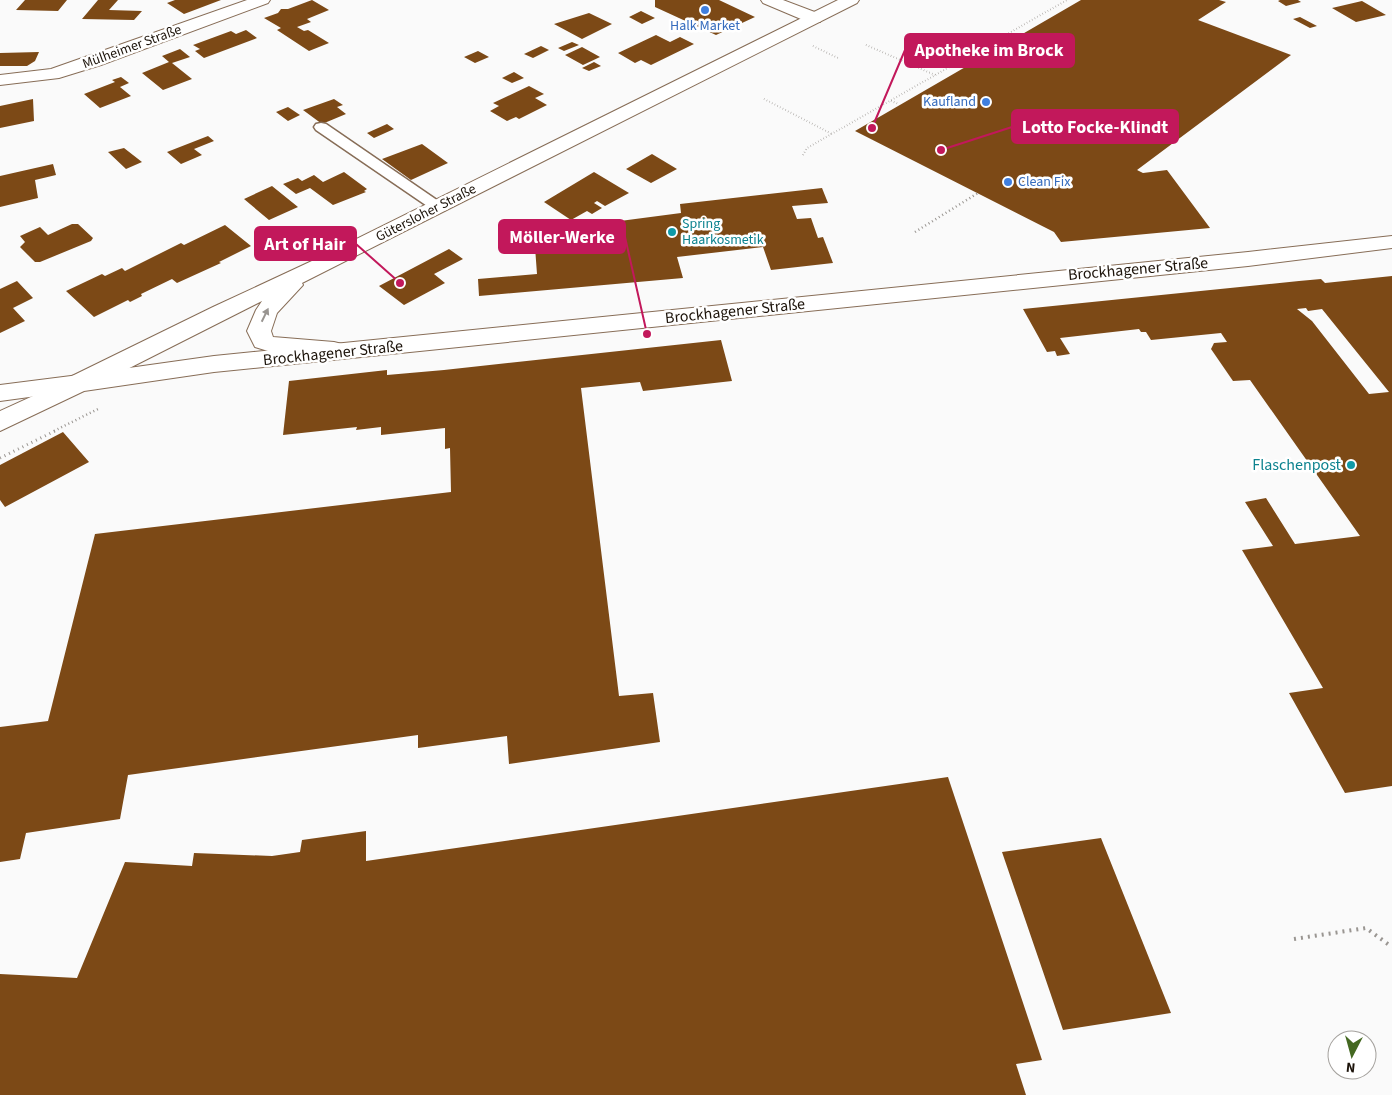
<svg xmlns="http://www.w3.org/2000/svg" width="1392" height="1095" viewBox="0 0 1392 1095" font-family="'Source Sans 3',sans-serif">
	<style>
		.building { fill: #7c4916; fill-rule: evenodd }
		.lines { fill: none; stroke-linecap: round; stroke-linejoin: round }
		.service-casing { stroke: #876d57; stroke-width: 3 }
		.minor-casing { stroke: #876d57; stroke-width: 2 }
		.tertiary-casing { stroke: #876d57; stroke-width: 2 }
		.secondary-casing { stroke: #876d57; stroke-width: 2 }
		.path-far3 { stroke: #9a9692; stroke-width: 2; stroke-dasharray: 0.5 2.5; stroke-linecap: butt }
		.path-far2 { stroke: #9a9692; stroke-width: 2.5; stroke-dasharray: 1 3; stroke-linecap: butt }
		.path-far1 { stroke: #9a9692; stroke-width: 3; stroke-dasharray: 1 4; stroke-linecap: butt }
		.path { stroke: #9a9692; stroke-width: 4; stroke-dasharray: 2 5; stroke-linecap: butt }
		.service { fill: #fff; fill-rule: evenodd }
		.minor { fill: #fff; fill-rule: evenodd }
		.tertiary { fill: #fff; fill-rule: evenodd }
		.secondary { fill: #fff; fill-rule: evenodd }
		.oneway { fill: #999591 }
		.shop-dot { fill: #3f7fe0; stroke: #fff; stroke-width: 2 }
		.culture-dot { fill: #0f9aa8; stroke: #fff; stroke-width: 2 }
		.labels { text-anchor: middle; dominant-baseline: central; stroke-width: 5; stroke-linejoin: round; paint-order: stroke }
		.far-shop-label { font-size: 14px; fill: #366cbe; stroke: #fff }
		.far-street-label { font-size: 14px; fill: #1c130a; stroke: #fff }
		.far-culture-label { font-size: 14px; fill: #0d838f; stroke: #fff; text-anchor: start }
		.street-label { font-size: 16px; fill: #1c130a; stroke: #fff }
		.culture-label { font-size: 16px; fill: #0d838f; stroke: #fff; text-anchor: end }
		.leader { fill: none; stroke: #c2185b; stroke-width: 2 }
		.callout-dot { fill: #c2185b; stroke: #fff; stroke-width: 2 }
		.callout { fill: #c2185b; stroke: #c2185b; stroke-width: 2 }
		.callout-label { font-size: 18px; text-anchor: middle; font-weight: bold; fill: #fff }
	</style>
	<rect width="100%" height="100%" fill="#fafafa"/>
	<!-- building -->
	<path class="building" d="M25,0H67L58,11L16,10Z
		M98,0H118L109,10L142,11L134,20L82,19Z
		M175,0H221L184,14L167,3Z
		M312,0L329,10L307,19L311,22L297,27L304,31L308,30L329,43L309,51L277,30L281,28L264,18L278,13L281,9H288Z
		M655,0H719L755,17L716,35L655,7Z
		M1081,0H1219L1226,2L1198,20L1291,55L1137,170L1143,173L1167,170L1210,228L1061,242L1054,232L855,131Z
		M1280,0H1298L1301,2L1286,6L1278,1Z
		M1362,1L1386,15L1356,22L1332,8Z
		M641,11L655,18L642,24L629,17Z
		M589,13L612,24L582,39L554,24Z
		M1300,17L1317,26L1310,28L1293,19Z
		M246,30L257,38L204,58L195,51L200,49L193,45L231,31L236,34Z
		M656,35L670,42L680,37L694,44L651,65L641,60L635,63L618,53Z
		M572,42L579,45L564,51L558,48Z
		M541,46L549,50L533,58L524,54Z
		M582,47L600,57L583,65L565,55Z
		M180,49L190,57L172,63L192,79L163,90L142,73L169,62L162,56Z
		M478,51L489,57L475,63L464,57Z
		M39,52L35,61L27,66H0V53Z
		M594,62L601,66L589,71L582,68Z
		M514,72L524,78L512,83L502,78Z
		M121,77L129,83L120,87L131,96L100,108L84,94L115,82L112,80Z
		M529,86L544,94L535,98L547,105L519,119L516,117L507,121L490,111L499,106L493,103Z
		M33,99L34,121L0,128V106Z
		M334,99L343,105L337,107L346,114L322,124L303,110Z
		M288,107L300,115L288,121L276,112Z
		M387,124L394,129L374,138L367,133Z
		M208,136L214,141L194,149L202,155L181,164L167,152Z
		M422,144L448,163L411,180L382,159Z
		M124,148L142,162L126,169L108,152Z
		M652,154L677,169L651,183L626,169Z
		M53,164L56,175L35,180L38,198L0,207V176Z
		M344,172L367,189L364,191L366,192L333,205L310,188L296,194L283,184L298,178L302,181L314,175L323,182Z
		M594,172L629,193L605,206L597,201L594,203L602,208L592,214L587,211L571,220L544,202Z
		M272,186L298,207L269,220L244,199Z
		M822,188L828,203L792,206L797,219L811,218L818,238L823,237L833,263L771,270L763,247L677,257L683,278L479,296L478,279L537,274L535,247L528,234L552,227L558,240L620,221L681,213L680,204Z
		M72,224H78L93,238L91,241L40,262H35L20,247L25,242L20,236L40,227L48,235Z
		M225,225L251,246L219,262L221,263L177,283L172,279L141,294L142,296L130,302L128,300L94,317L66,291L102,274L105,276L122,268L125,271L181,243L184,245Z
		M449,249L463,259L434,274L445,283L404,305L379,286Z
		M1392,276V786L1345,793L1289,693L1323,688L1242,550L1273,546L1245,502L1266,498L1295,544L1360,536L1250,380L1233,381L1211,349L1214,343L1227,342L1221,333L1151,340L1146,332H1141L1139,329L1060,338L1070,354L1057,356L1055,351L1047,352L1023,309L1299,281L1321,279L1325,283ZM1306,308L1308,311L1322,309L1389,392L1369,394L1312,321L1297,309Z
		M17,281L33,298L13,308L25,321L0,333V289Z
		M721,340L732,381L643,391L640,382L581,388L619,696L653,693L660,742L509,764L507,736L418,748V735L128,775L120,819L26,833L20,859L0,862V727L48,721L95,534L451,492L450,448L445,449V428L381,435V427L356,430L357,427L283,435L289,381L387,370V375L444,370Z
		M63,432L89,462L5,507L0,500V465Z
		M948,777L1042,1060L1016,1064L1026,1095H0V974L77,978L125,862L192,866L194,853L272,856L300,852L302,840L366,831V861Z
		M1101,838L1171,1013L1063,1030L1002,852Z"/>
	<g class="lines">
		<defs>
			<path id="service" d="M321,123L326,124L447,207L445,210H433L316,130L314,127L316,124Z"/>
			<path id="minor" d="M247,0H270L268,3L101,65L59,78L0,85V75L51,69Z
				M761,0H783L820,14L822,18L820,22H808L763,3Z
				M79,375L88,377L91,383L88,389L0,401V385Z"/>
			<path id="tertiary" d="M838,0H859L857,3L302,283L303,285L277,313L271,331L273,337L334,342L342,344L346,350L342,356L334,358L281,355L255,347L247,331L256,310L262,301L88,389L79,391L70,389L67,383L70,377L213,307L314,260Z"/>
			<path id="secondary" d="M1392,236V248L1248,266L214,372L84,391L0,431V411L79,375L214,356L1248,252Z"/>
		</defs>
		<!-- service casing -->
		<use href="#service" class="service-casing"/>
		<!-- minor casing -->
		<use href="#minor" class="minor-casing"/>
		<!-- tertiary casing -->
		<use href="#tertiary" class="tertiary-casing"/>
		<!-- secondary casing -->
		<use href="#secondary" class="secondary-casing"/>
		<!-- path-far3 -->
		<path class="path-far3" d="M866,45L935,75
			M813,46L840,59
			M764,99L832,134
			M891,101L899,104
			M803,155L807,148L1067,0"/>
		<!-- path-far2 -->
		<path class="path-far2" d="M915,232L978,193
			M54,431L98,409"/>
		<!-- path-far1 -->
		<path class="path-far1" d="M0,458L57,430"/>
		<!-- path -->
		<path class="path" d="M1294,939L1366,928L1392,947"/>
		<!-- service -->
		<use href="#service" class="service"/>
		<!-- minor -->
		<use href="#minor" class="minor"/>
		<!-- tertiary -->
		<use href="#tertiary" class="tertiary"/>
		<!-- secondary -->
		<use href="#secondary" class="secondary"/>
	</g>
	<!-- one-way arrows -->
	<defs><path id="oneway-solid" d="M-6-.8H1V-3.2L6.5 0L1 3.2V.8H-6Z" transform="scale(1.25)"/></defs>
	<use class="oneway" href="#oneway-solid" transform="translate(265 315) rotate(-64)"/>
	<!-- markers -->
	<g class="shop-dot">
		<circle cx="705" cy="10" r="5"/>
		<circle cx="986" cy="102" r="5"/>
		<circle cx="1008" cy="182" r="5"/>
	</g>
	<g class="culture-dot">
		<circle cx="672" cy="232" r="5"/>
		<circle cx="1351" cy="465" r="5"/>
	</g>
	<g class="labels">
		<!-- far-shop labels -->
		<g class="far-shop-label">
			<text x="705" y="26">Halk Market</text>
			<text x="976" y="102" text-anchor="end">Kaufland</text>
			<text x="1018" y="182" text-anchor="start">Clean Fix</text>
		</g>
		<!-- far-street labels -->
		<g class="far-street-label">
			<text transform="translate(132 47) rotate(-20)">Mülheimer Straße</text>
			<text transform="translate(426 213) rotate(-27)">Gütersloher Straße</text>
		</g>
		<!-- far-culture labels -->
		<g class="far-culture-label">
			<text x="682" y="224">Spring<tspan x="682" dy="16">Haarkosmetik</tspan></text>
		</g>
		<!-- street labels -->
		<g class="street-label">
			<text transform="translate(1138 269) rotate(-5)">Brockhagener Straße</text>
			<text transform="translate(735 311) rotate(-6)">Brockhagener Straße</text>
			<text transform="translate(333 353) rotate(-6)">Brockhagener Straße</text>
		</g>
		<!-- culture labels -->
		<g class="culture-label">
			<text x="1341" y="465">Flaschenpost</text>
		</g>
	</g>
	<!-- callouts -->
	<path class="leader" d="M872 128L905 50M941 150L1012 127M647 334L625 237M400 283L356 244"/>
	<g class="callout-dot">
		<circle cx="872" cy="128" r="5"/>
		<circle cx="941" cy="150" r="5"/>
		<circle cx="647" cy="334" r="5"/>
		<circle cx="400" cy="283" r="5"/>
	</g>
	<g class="callout">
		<rect x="905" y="34" width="169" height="33" rx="5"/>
		<rect x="1012" y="110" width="166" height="33" rx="5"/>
		<rect x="499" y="220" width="126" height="33" rx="5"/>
		<rect x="255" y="227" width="101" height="33" rx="5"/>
	</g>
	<g class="callout-label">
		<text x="989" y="56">Apotheke im Brock</text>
		<text x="1095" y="133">Lotto Focke-Klindt</text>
		<text x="562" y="243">Möller-Werke</text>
		<text x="305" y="250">Art of Hair</text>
	</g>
	<!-- north arrow -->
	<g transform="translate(1352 1055) rotate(186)"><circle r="24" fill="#ffffff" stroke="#a4a19d"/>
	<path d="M0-4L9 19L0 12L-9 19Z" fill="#446821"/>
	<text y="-8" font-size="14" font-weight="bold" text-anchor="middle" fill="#1c130a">N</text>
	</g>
</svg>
